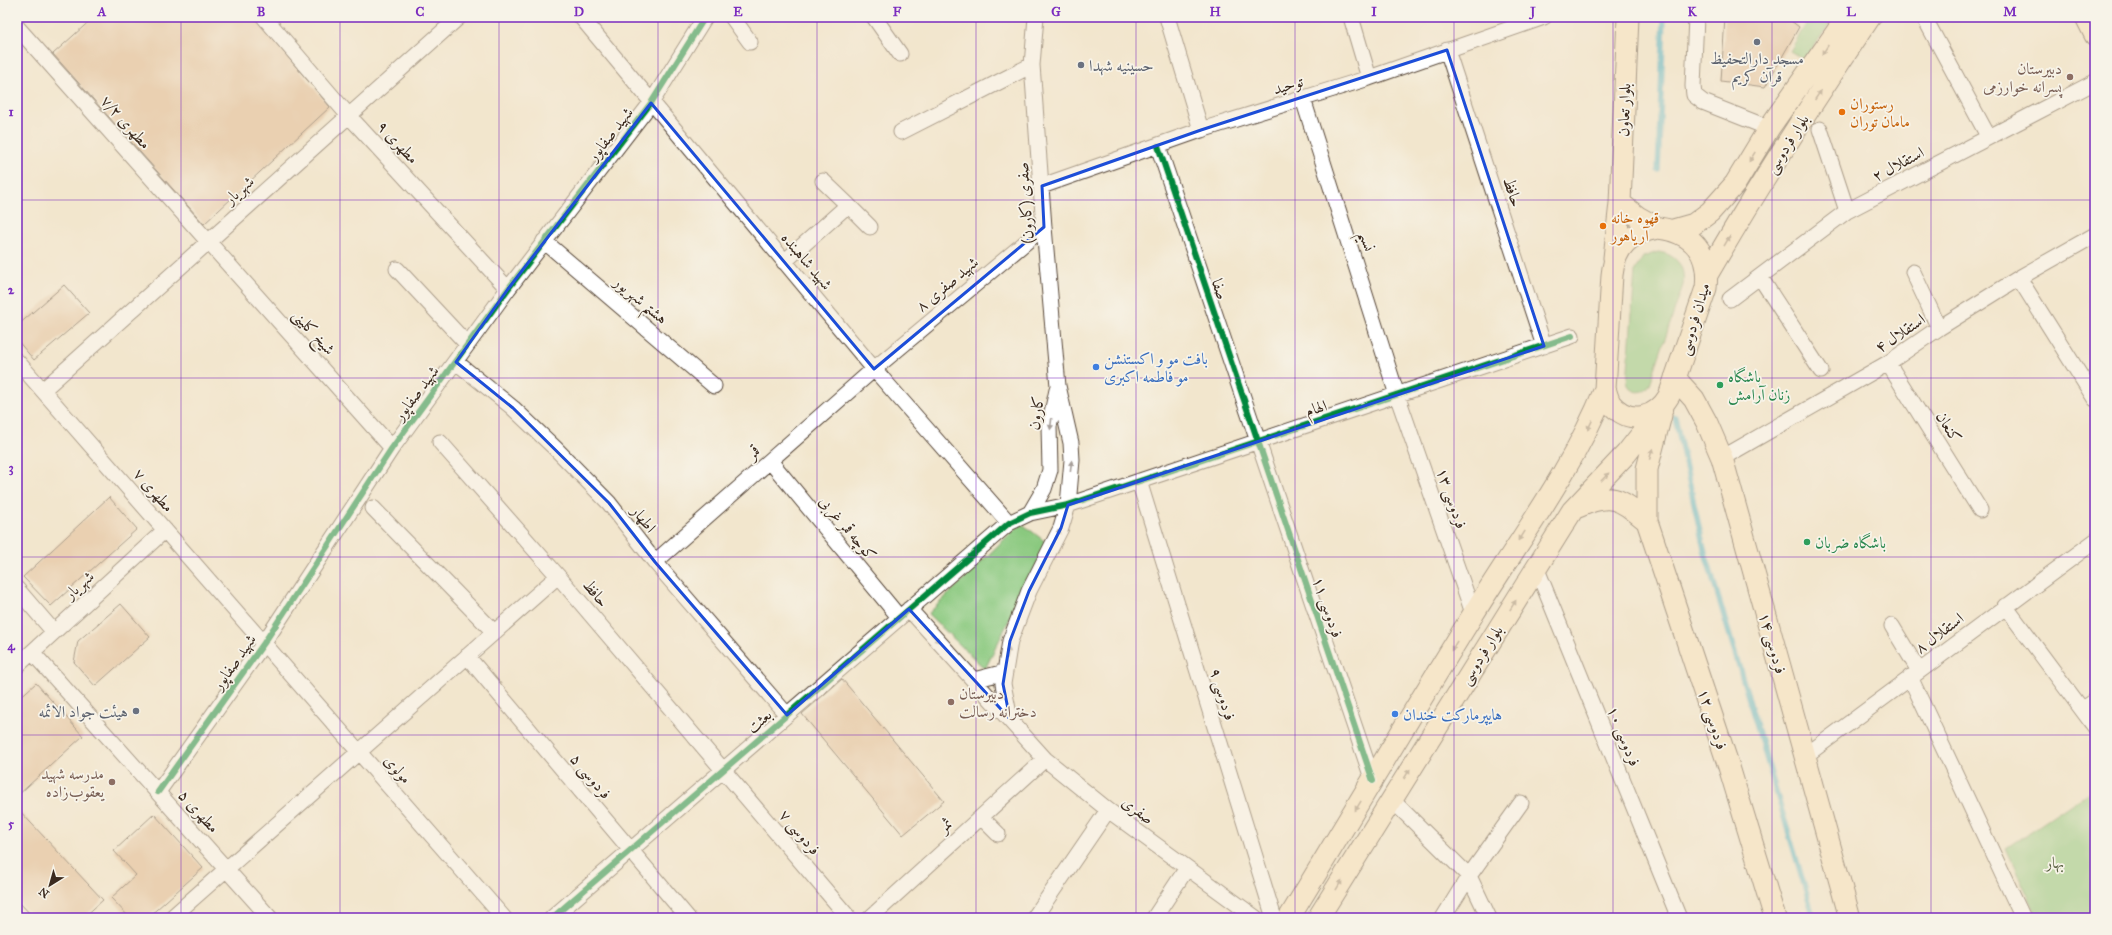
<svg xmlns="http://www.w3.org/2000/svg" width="2112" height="935" viewBox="0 0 2112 935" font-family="'IM FELL Great Primer',Amiri,serif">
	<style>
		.green { fill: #8ac97f; stroke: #627a4e }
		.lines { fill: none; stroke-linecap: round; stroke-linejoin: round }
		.stream { stroke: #48b0c7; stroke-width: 5.5 }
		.building { fill: #dfb68e }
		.street-casing { stroke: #564638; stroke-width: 17 }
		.secondary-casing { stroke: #564638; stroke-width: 23 }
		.street { stroke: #fff; stroke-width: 15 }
		.secondary { stroke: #fbe6c4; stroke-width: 21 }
		.cycleway-casing { stroke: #f7f3e8; stroke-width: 8 }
		.cycleway { stroke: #00873e; stroke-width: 6 }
		.oneway { fill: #9b8871 }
		.oneway2 { fill: #a79f9a }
		.marked { fill: none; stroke: #1d4ed8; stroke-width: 3; stroke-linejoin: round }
		.grid { fill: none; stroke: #7b2cbf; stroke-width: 1; stroke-opacity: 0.55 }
		.worship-dot { fill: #6b7280; stroke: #f7f3e8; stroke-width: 1.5 }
		.education-dot { fill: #8d6e63; stroke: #f7f3e8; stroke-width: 1.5 }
		.food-dot { fill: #e8710a; stroke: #f7f3e8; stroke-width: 1.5 }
		.shop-dot { fill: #3f7fe0; stroke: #f7f3e8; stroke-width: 1.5 }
		.leisure-dot { fill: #2e9e5b; stroke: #f7f3e8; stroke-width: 1.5 }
		.labels { text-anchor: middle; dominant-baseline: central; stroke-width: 3.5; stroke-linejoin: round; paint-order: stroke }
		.worship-label { font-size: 16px; fill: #5b616d; stroke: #f7f3e8 }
		.education-label { font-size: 16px; fill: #785e54; stroke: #f7f3e8; text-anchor: end }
		.street-label { font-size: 16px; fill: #3b2a1e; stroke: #f7f3e8 }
		.food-label { font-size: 16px; fill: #c56008; stroke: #f7f3e8; text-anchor: start }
		.shop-label { font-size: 16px; fill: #366cbe; stroke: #f7f3e8; text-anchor: start }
		.leisure-label { font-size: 16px; fill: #27864d; stroke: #f7f3e8; text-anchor: start }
		.park-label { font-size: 16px; fill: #535a3b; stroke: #f7f3e8 }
		.neatline { fill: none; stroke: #7b2cbf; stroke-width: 1.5 }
		.grid-label { font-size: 13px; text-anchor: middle; font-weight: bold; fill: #7b2cbf }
	</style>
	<rect width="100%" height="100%" fill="#f7f3e8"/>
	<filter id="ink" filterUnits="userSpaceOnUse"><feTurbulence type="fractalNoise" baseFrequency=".025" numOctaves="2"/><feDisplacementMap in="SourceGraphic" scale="8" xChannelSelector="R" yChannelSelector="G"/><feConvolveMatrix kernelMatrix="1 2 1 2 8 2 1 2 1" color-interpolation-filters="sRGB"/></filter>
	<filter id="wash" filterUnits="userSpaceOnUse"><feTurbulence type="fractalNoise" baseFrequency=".012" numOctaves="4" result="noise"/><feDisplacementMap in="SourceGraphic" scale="16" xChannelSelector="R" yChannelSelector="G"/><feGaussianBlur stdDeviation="0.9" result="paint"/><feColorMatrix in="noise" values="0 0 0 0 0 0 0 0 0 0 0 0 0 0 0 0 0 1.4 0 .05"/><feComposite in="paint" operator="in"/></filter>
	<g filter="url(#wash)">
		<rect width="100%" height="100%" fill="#f2e6cd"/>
		<!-- green -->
		<path class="green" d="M1798,17H1834L1805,60L1790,51L1806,24Z
			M1658,252C1676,254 1686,267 1683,285L1650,384C1644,395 1632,394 1627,383L1635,270L1643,257Z
			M1021,523L1047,543L985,669L928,614Z
			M2095,788V909L2083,918H2038L2006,848Z"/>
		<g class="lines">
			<!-- stream -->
			<path class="stream" d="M1658,170L1664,17
				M1675,417L1704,549L1814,918"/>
		</g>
		<g id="blocks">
			<!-- building -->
			<path class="building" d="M94,17H254L330,107L204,224L53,54Z
				M1725,17H1786L1799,27L1765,87L1721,81Z
				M64,285L89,313L34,360L17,340V326Z
				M109,497L137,529L51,606L23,577Z
				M121,604L150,637L95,686L74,662L78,641Z
				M842,679L944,801L903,835L802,714Z
				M36,683L83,736L17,796V700Z
				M17,808L103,900L83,918H34L17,900Z
				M154,814L203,868L147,918H130L111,898L136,875L114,851Z"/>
		</g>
	</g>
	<g filter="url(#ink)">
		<use href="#blocks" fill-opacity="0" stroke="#564638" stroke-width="1"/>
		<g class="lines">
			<defs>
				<path id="street" d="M264,17L349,116L508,289
					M581,17L874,369L1009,523
					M732,17L750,42
					M874,17L900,54
					M1167,17L1201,130
					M1351,17L1369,78
					M1696,17L1693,86L1694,95L1703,102L1769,128
					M1924,17L1988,136
					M17,27L392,448
					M1447,50L1544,346
					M1303,99L1397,395L1473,613
					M1820,129L1847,211
					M901,132L1032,65
					M1158,146L1373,781
					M1042,186L1201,130L1369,78L1544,17
					M848,205L870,227
					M544,241L714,386
					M784,262L848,205L823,181
					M397,269L467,344
					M1913,272L1939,328
					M1760,277L1821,371
					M2019,278L2095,399
					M1730,299L1847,211L2095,82
					M17,361L504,918
					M456,362L513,408L556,449L609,503L655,562L787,715
					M1888,363L1980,510
					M43,390L459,17
					M440,442L558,576L849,918
					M1722,458L1888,363L1939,328L2019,278L2095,235
					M770,461L899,617
					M1139,481L1274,918
					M373,508L494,632
					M1030,513L1044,489L1050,470L1049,426L1057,390
					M655,562L874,369L1044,227
					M1536,567L1679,918
					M17,589L54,632
					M2005,606L2095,727
					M909,609L1045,759L1108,810L1256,918
					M1892,626L1919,671
					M32,652L270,918
					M467,656L688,918
					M17,666L165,530
					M1910,677L2023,918
					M974,680L1005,672
					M2083,709L2095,701
					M1010,719L1003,684L1010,641L1029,591L1061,528L1068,505L1072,460L1071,443L1058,386L1044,227L1032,65L1036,17
					M1805,756L2095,541
					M158,792L264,643L392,448L508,289L651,103L705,17
					M1391,799L1469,876L1489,918
					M981,817L998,834
					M171,918L558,576
					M552,918L1009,523L1030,513L1068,505L1572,336
					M870,918L1045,759
					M1034,918L1108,810
					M1154,918L1187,868
					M1443,918L1469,876L1521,803"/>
				<path id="secondary" d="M2086,17L2095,35
					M1620,203L1638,217L1658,228
					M1658,228C1693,232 1710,253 1706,288L1669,396C1656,418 1630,426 1611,404C1608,400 1607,394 1605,389L1612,275C1615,246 1630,233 1658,228Z
					M1673,230L1694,224L1710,212L1735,184L1769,128L1847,17
					M1614,258L1620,203L1628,17
					M1707,275C1758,187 1813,101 1870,17
					M1675,378L1694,399L1707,423L1722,458L1850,918
					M1661,415L1647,469V521L1729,767L1775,918
					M1578,507C1612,491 1620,499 1647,521
					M1289,918C1351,817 1411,714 1474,613C1519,540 1573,469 1605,389
					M1318,918L1572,511L1626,454L1663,407"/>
			</defs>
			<!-- street casing -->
			<use href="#street" class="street-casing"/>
			<!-- secondary casing -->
			<use href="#secondary" class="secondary-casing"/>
			<!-- street -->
			<use href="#street" class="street"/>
			<!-- secondary -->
			<use href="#secondary" class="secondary"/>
			<defs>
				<path id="cycleway" d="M1158,146L1373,781
					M158,792L264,643L392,448L508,289L651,103L705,17
					M552,918L1009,523L1030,513L1068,505L1572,336"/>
			</defs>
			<!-- cycleway casing -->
			<use href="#cycleway" class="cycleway-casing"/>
			<!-- cycleway -->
			<use href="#cycleway" class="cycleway"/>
		</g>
		<!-- one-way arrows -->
		<defs><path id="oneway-solid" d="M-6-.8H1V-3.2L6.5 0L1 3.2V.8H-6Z"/></defs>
		<g class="oneway">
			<use href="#oneway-solid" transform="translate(1825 50) rotate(123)"/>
			<use href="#oneway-solid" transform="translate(1818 95) rotate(-56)"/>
			<use href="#oneway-solid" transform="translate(1752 157) rotate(122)"/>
			<use href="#oneway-solid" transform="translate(1727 241) rotate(-60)"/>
			<use href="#oneway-solid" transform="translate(1590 425) rotate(116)"/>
			<use href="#oneway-solid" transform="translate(1651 454) rotate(-75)"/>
			<use href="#oneway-solid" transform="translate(1605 477) rotate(-46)"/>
			<use href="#oneway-solid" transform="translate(1522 536) rotate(122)"/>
			<use href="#oneway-solid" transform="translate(1513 605) rotate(-58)"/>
			<use href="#oneway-solid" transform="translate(1454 646) rotate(121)"/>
			<use href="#oneway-solid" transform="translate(1407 774) rotate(-58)"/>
			<use href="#oneway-solid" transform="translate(1358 806) rotate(121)"/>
			<use href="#oneway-solid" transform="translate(1339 885) rotate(-59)"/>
		</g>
		<g class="oneway2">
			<use href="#oneway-solid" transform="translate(1051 424) rotate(97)"/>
			<use href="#oneway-solid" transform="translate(1071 466) rotate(-84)"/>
			<use href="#oneway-solid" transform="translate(1058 534) rotate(-63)"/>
			<use href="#oneway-solid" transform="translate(935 638) rotate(47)"/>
			<use href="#oneway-solid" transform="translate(1008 653) rotate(-80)"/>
		</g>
	</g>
	<!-- marked area -->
	<path d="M0 0H2112V935H0ZM1447,50L1544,346L1068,505L1061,528L1029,591L1010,641L1003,684L1010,719L909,609L787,715L655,562L609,503L513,408L456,362L508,289L651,103L874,369L1044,227L1042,186L1201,130Z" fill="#f2e6cd" fill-opacity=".55" fill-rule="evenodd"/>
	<path class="marked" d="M1447,50L1544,346L1068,505L1061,528L1029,591L1010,641L1003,684L1010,719L909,609L787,715L655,562L609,503L513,408L456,362L508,289L651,103L874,369L1044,227L1042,186L1201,130Z"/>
	<!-- grid -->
	<path class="grid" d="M181,17V918M340,17V918M499,17V918M658,17V918M817,17V918M976,17V918M1136,17V918M1295,17V918M1454,17V918M1613,17V918M1772,17V918M1931,17V918M17,200H2095M17,378H2095M17,557H2095M17,735H2095"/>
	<!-- markers -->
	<g class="worship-dot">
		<circle cx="1757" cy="42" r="4"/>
		<circle cx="1081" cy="65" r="4"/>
		<circle cx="136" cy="711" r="4"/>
	</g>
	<g class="education-dot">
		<circle cx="2070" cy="77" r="4"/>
		<circle cx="951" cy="702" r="4"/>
		<circle cx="112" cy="782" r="4"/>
	</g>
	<g class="food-dot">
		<circle cx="1842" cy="112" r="4"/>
		<circle cx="1603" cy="226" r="4"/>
	</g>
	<g class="shop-dot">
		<circle cx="1096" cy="367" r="4"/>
		<circle cx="1395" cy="714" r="4"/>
	</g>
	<g class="leisure-dot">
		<circle cx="1720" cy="385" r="4"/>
		<circle cx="1807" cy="542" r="4"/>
	</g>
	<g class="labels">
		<!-- worship labels -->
		<g class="worship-label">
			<text x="1757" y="58">مسجد دارالتحفیظ<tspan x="1757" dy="18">قرآن کریم</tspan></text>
			<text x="1089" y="65" text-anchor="start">حسینیه شهدا</text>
			<text x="128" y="711" text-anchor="end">هیئت جواد الائمه</text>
		</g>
		<!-- education labels -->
		<g class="education-label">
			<text x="2062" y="68">دبیرستان<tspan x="2062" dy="18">پسرانه خوارزمی</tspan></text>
			<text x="959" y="693" text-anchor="start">دبیرستان<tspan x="959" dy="18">دخترانه رسالت</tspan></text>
			<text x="104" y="773">مدرسه شهید<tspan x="104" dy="18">یعقوب‌زاده</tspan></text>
		</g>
		<!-- street labels -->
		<g class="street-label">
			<text transform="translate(1288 85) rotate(-17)">توحید</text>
			<text transform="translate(1624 110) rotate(-88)">بلوار تعاون</text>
			<text transform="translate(126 122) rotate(48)">مطهری ۷/۲</text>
			<text transform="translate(610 134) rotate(-52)">شهید صفاپور</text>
			<text transform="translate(398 142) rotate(47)">مطهری ۹</text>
			<text transform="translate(1787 144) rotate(-58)">بلوار فردوسی</text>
			<text transform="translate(1898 164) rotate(-28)">استقلال ۲</text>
			<text transform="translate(239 190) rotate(-42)">شهریار</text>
			<text transform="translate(1513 192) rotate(72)">حافظ</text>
			<text transform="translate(1025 203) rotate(-94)">صفری (کارون)</text>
			<text transform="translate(1367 241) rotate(72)">نسیم</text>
			<text transform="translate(807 261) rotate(50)">شهید شاهبنده</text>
			<text transform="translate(947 284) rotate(-40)">شهید صفری ۸</text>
			<text transform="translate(1220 289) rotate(71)">صفا</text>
			<text transform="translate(641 300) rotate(40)">هشتم شهریور</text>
			<text transform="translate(1694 319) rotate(-73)">میدان فردوسی</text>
			<text transform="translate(314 332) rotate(48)">شیخ کلینی</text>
			<text transform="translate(1900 333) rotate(-34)">استقلال ۴</text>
			<text transform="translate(416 393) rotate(-53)">شهید صفاپور</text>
			<text transform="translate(1316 408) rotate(-18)">الهام</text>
			<text transform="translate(1036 413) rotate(-82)">کارون</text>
			<text transform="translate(1949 427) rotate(58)">کنعان</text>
			<text transform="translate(753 452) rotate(-41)">قمر</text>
			<text transform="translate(154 490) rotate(49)">مطهری ۷</text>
			<text transform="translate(1452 498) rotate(71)">فردوسی ۱۳</text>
			<text transform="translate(644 519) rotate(52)">اطهار</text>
			<text transform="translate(848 528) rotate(50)">کوچه قمر غربی</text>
			<text transform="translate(79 585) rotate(-42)">شهریار</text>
			<text transform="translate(596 593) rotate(50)">حافظ</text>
			<text transform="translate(1328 607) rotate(71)">فردوسی ۱۱</text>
			<text transform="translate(1939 633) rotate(-37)">استقلال ۸</text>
			<text transform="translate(1773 643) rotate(74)">فردوسی ۱۴</text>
			<text transform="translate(1481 655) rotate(-58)">بلوار فردوسی</text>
			<text transform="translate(234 662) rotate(-55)">شهید صفاپور</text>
			<text transform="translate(1223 694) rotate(73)">فردوسی ۹</text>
			<text transform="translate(1713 719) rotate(72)">فردوسی ۱۲</text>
			<text transform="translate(759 721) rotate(-41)">بعثت</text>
			<text transform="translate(1624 736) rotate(68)">فردوسی ۱۰</text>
			<text transform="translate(398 769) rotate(49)">مولوی</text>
			<text transform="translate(591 776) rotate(50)">فردوسی ۵</text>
			<text transform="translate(1138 810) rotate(37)">صفری</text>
			<text transform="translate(199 811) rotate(48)">مطهری ۵</text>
			<text transform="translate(945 825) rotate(-42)">ثمر</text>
			<text transform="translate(800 832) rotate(50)">فردوسی ۷</text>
		</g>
		<!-- food labels -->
		<g class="food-label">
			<text x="1850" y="103">رستوران<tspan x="1850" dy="18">مامان توران</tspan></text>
			<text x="1611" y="217">قهوه خانه<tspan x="1611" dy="18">آریاهور</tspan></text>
		</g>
		<!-- shop labels -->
		<g class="shop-label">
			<text x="1104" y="358">بافت مو و اکستنشن<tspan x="1104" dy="18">مو فاطمه اکبری</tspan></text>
			<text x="1403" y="714">هایپرمارکت خندان</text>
		</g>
		<!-- leisure labels -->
		<g class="leisure-label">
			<text x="1728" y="376">باشگاه<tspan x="1728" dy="18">زنان آرامش</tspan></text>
			<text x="1815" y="542">باشگاه ضربان</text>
		</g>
		<!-- park labels -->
		<g class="park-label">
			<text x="2055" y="862">بهار</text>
		</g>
	</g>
	<!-- margin -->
	<rect width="2112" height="935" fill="none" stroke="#f7f3e8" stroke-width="44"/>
	<!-- north arrow -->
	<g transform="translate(50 885) rotate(217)" stroke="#f7f3e8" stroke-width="3" paint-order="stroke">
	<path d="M0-3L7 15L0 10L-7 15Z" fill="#3b2a1e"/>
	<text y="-6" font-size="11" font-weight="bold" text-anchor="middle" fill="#3b2a1e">N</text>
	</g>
	<rect x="22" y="22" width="2068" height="891" class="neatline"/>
	<g class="grid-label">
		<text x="102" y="16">A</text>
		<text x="261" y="16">B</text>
		<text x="420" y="16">C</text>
		<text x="579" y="16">D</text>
		<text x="738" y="16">E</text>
		<text x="897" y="16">F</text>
		<text x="1056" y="16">G</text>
		<text x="1215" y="16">H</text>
		<text x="1374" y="16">I</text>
		<text x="1533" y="16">J</text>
		<text x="1692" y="16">K</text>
		<text x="1851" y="16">L</text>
		<text x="2010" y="16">M</text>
		<text x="11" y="116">1</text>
		<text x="11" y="294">2</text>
		<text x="11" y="472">3</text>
		<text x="11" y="650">4</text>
		<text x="11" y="828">5</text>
	</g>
</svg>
